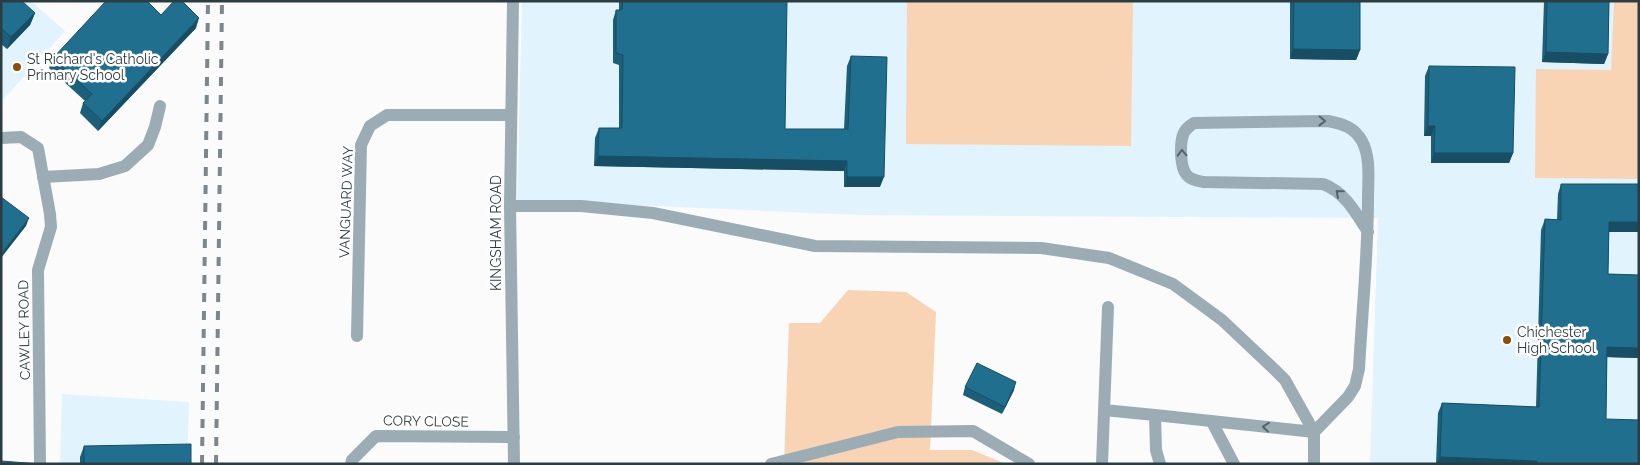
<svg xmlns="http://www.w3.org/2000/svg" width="1640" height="465" viewBox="0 0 1640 465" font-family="Raleway,sans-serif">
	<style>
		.built { fill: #e1f3fd }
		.green { fill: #f8d4b5 }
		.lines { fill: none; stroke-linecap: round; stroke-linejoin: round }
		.service { stroke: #9cacb4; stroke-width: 12 }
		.minor { stroke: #9cacb4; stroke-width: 12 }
		.tertiary { stroke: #9cacb4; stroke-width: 12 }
		.rail { stroke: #7d878b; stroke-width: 4; stroke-dasharray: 9 9; stroke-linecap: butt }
		.wall { fill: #1c5f7b }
		.shaded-wall { fill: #174e64 }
		.building { fill: #216f8f; stroke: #174e64 }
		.oneway { stroke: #53636b }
		.poi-dot { fill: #884e06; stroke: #fff; stroke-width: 2 }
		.labels { text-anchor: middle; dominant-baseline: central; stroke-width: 5; stroke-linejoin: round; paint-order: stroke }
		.poi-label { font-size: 14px; fill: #2c3c43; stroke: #fff; text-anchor: start }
		.street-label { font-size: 14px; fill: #2c3c43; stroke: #fff }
	</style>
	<rect width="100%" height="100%" fill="#fbfbfb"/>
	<!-- built -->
	<path class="built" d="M1,1H31L65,31L1,102Z
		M522,1H1639V464H1370L1378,218L860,215L517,200Z
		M62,394L189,402L187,464H60Z"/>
	<!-- green -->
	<path class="green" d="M907,1H1133L1131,146L906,144Z
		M1614,1H1639V179L1535,178L1536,69L1611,70Z
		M848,290L906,292L936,312L930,450H972L1006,464H784L789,323H820Z"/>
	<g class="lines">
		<!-- service -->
		<path class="service" d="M43,177L99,174L125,166L148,145L155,127L160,106
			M510,206H581L653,213L815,246L1041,248L1109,258L1173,284L1222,320L1276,371L1285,380L1314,432V464
			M1104,410L1155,415
			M1212,422L1234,464
			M771,464L898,432L973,431L1029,464
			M1102,464L1108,307
			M1160,464L1156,450L1155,415L1314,432L1348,397L1355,386L1359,369C1362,312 1368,255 1368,198C1368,180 1371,158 1362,141C1354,127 1343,124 1328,121L1194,123C1189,126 1185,129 1183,135C1180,144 1180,166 1186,174C1190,180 1198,181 1204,182L1323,184C1345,192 1356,213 1368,232"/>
		<!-- minor -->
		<path class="minor" d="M1,138L21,137L38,148L50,214L51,227L38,270L40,464
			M357,336L361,145L370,126L387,115H511
			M351,464L352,460L376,436L514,437"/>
		<!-- tertiary -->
		<path class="tertiary" d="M513,1L510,206L514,464"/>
		<!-- rail -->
		<path class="rail" d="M202,464L208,1
			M216,464L222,1"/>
	</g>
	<!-- wall -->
	<path class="wall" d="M1,1L35,13L30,25L7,49L1,44Z
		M619,1H786L785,129H844L847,66L851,56L880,187H844V171L594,166L595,138L599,128H619V65L613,63V20L616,10H619Z
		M1290,1H1360V50L1356,60L1290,59Z
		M1544,1H1609L1608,54L1604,64L1542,62Z
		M161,15L196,28L98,131L80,113L83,103L85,101L49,68L53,58Z
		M1429,66L1513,153L1509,163H1431V136H1424L1425,76Z
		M1561,184L1639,232H1609L1608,274L1639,275V358L1607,357L1606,419L1639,464H1436L1438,413L1442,403L1536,407L1541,230L1545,219L1557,220L1558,194Z
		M965,387L1014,390L1002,414L963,395Z
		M84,446L191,464H80V457Z"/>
	<!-- shaded-wall -->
	<path class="shaded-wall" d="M35,13L30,25L7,49L11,37Z
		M199,18L196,28L98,131L102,121Z
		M1293,49L1360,50L1356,60L1290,59Z
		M1546,52L1608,54L1604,64L1542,62Z
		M1428,126H1435L1431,136H1424Z
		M1434,153H1513L1509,163H1431Z
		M598,156L847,161L844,171L594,166Z
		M847,177H884L880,187H844Z
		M29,218L26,226L1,258L2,253Z
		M1609,222H1639V232H1605Z
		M1607,347L1639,348V358L1603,357Z
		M1016,382L1014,390L1002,414L1005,407Z
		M1440,457L1537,461L1536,464H1437Z"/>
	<!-- building -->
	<path class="building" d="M1,1H22L35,13L11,37L1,28Z
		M106,1H147L161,15L174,1H182L199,18L102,121L83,103L92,94L53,58Z
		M623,1H787L785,129H848L851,56L887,57L884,177H847V161L598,156L599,128H622L623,55L616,53V10H622Z
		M1294,1H1360V50L1293,49Z
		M1547,1H1609L1608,54L1546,52Z
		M1429,66L1515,67L1513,153H1434L1435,126H1428Z
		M1561,184H1639V222H1609L1608,274L1639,275V348L1607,347L1606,419L1639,420V464H1537V461L1440,457L1442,403L1539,407L1545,219L1561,220Z
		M1,197L29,218L2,253L1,252Z
		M977,363L1016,382L1005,407L965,387Z
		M191,444V464H84V446Z
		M1,461L40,464H1Z"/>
	<!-- one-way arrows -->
	<defs><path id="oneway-chevron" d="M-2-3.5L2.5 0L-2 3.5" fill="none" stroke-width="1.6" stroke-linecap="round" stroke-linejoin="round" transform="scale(1.25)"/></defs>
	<g class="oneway">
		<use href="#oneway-chevron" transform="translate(1322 121) rotate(1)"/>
		<use href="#oneway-chevron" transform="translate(1182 153) rotate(-92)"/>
		<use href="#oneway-chevron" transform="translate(1339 193) rotate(-139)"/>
		<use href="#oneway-chevron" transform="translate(1266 427) rotate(-174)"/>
	</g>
	<!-- markers -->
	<g class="poi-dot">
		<circle cx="17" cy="67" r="5"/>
		<circle cx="1507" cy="340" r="5"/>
	</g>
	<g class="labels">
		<!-- poi labels -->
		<g class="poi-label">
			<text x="27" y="59">St Richard's Catholic<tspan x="27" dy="16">Primary School</tspan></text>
			<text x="1517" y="332">Chichester<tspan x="1517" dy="16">High School</tspan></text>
		</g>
		<!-- street labels -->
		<g class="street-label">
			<text transform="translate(346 202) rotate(-88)">VANGUARD WAY</text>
			<text transform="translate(496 233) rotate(-90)">KINGSHAM ROAD</text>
			<text transform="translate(24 330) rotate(-91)">CAWLEY ROAD</text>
			<text transform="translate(426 421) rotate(1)">CORY CLOSE</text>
		</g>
	</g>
	<!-- border -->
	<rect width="1640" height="465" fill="none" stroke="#2c3c43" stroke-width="5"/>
</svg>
